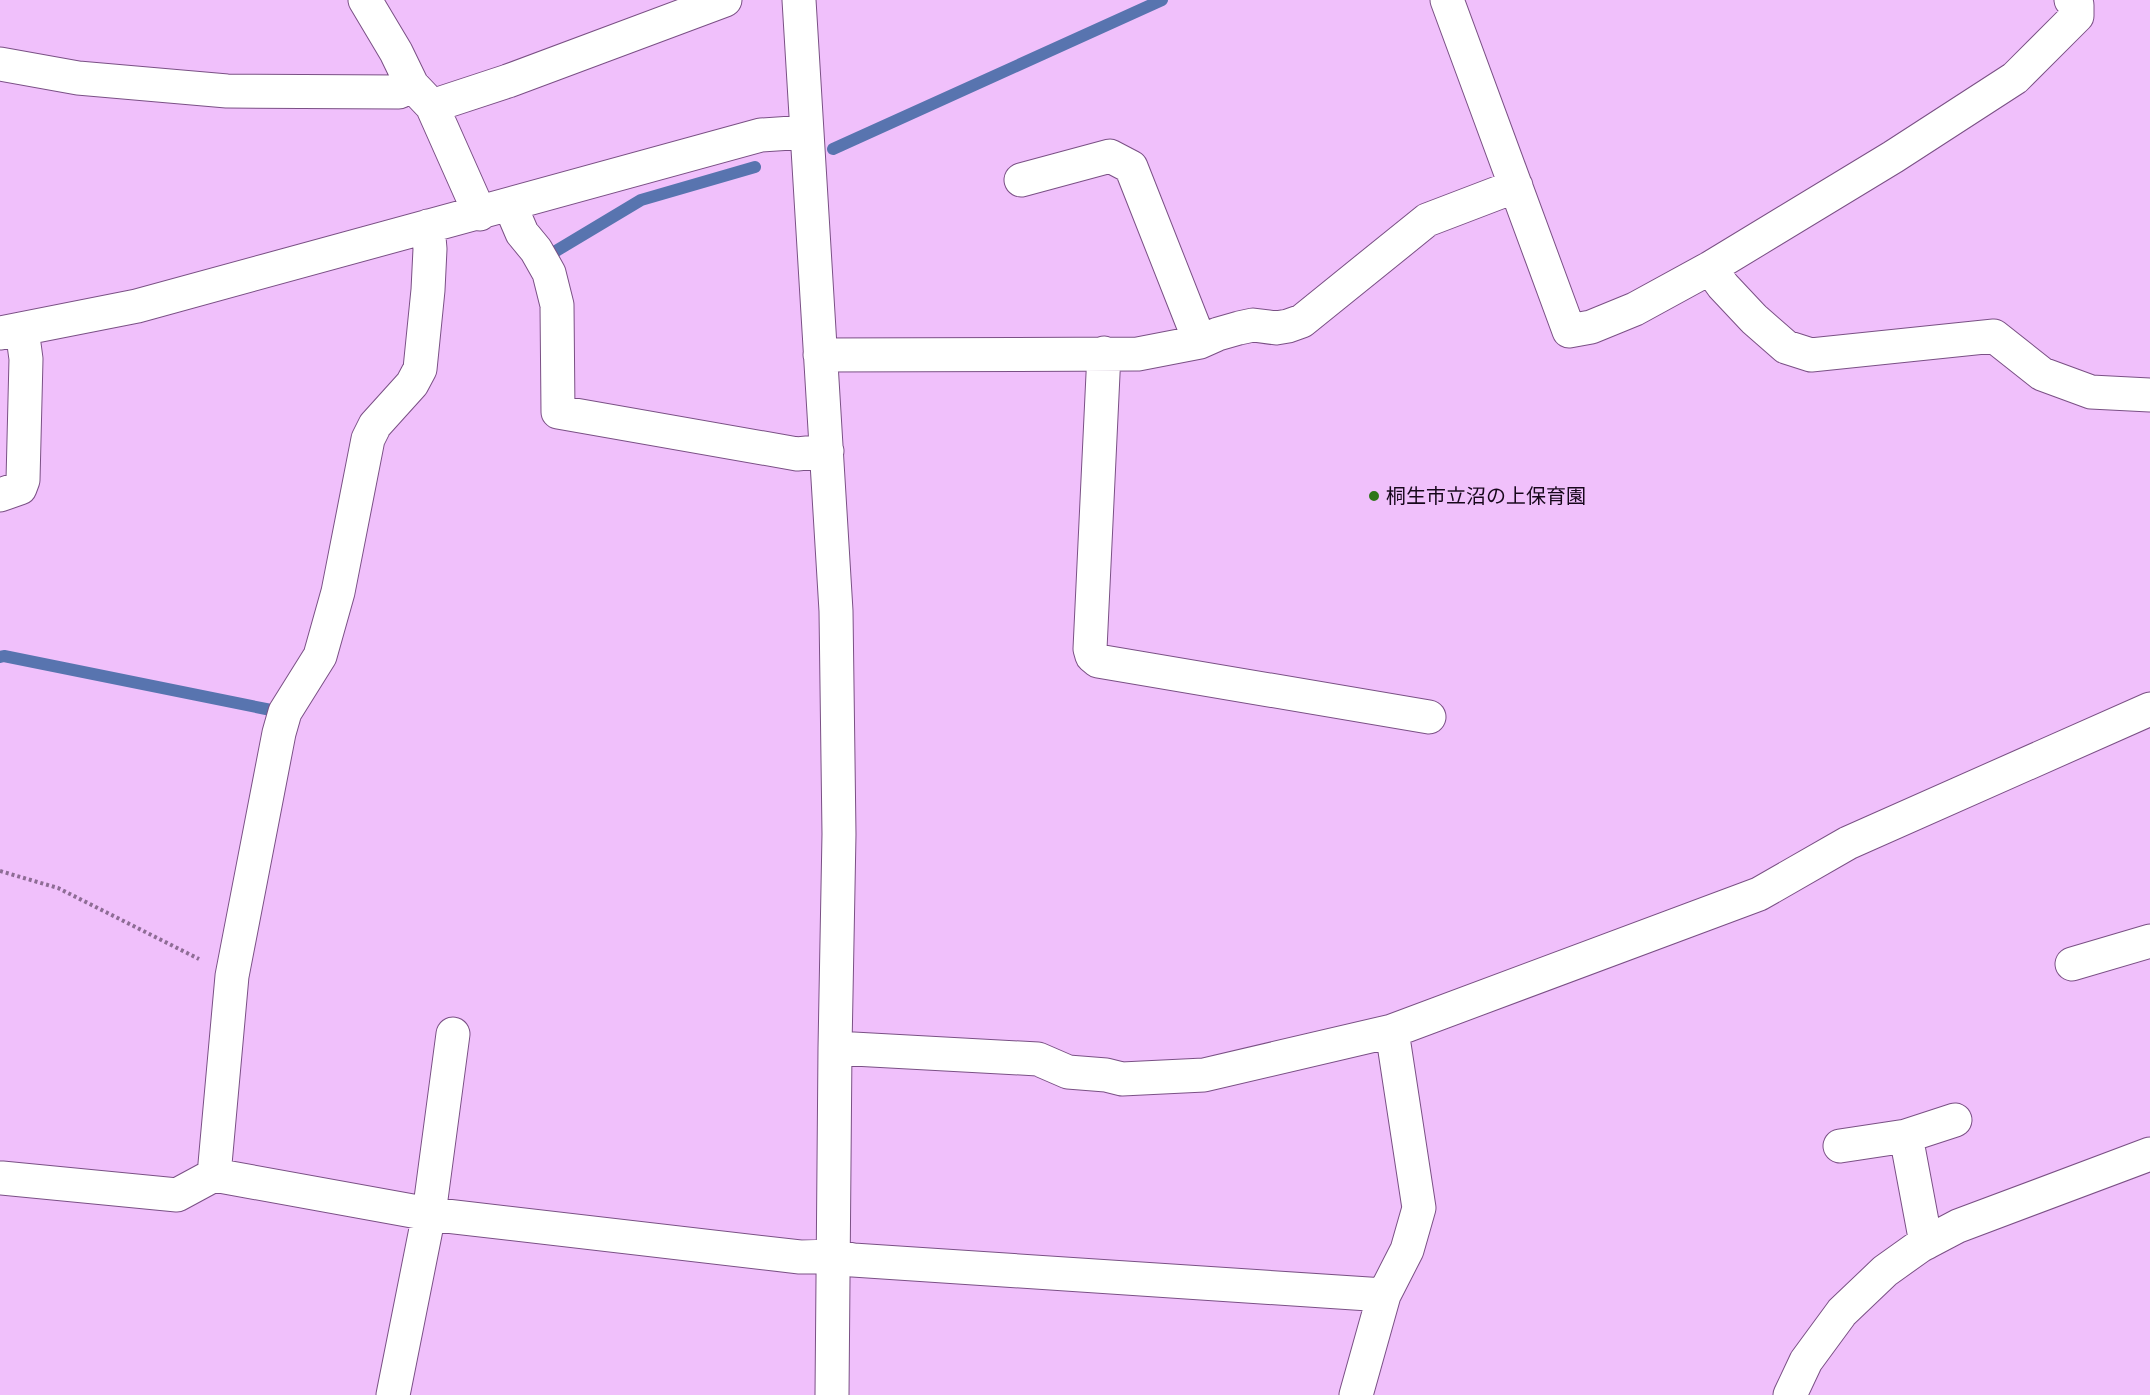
<svg xmlns="http://www.w3.org/2000/svg" width="2150" height="1395" viewBox="0 0 2150 1395" font-family="'Source Serif 4','Noto Sans JP',serif">
	<style>
		.lines { fill: none; stroke-linecap: round; stroke-linejoin: round }
		.stream { stroke: #5874af; stroke-width: 12 }
		.minor-casing { stroke: #7a5085; stroke-width: 35 }
		.path { stroke: #8e6c95; stroke-width: 4; stroke-dasharray: 3 3; stroke-linecap: butt }
		.minor { stroke: #fff; stroke-width: 33 }
		.poi-dot { fill: #2e7619; stroke: #f0c0fb; stroke-width: 2 }
		.labels { text-anchor: middle; dominant-baseline: central; stroke-width: 5; stroke-linejoin: round; paint-order: stroke }
		.poi-label { font-size: 20px; fill: #17071b; stroke: #f0c0fb; text-anchor: start }
	</style>
	<rect width="100%" height="100%" fill="#f0c0fb"/>
	<g class="lines">
		<!-- stream -->
		<path class="stream" d="M833,149L1162,0
			M551,254L641,200L755,167
			M0,657L4,656L271,710"/>
		<defs>
			<path id="minor" d="M365,0L396,52L412,85L432,106L480,214
				M799,0L836,611L839,834L835,1048L832,1395
				M1447,0L1569,331L1591,327L1635,309L1710,268L1893,157L2015,78L2077,16V5L2071,0
				M0,64L78,78L227,91L399,92L412,85
				M432,106L508,81L725,0
				M1021,180L1110,156L1131,167L1200,342
				M510,205L522,233L536,250L549,273L557,305L558,412L797,454L827,451
				M1710,268L1723,286L1754,319L1786,347L1811,355L1994,336L2042,374L2091,392L2150,395
				M0,333L137,306L761,135L807,132
				M1104,353L1090,649L1092,656L1098,661L1429,717
				M820,355L1138,354L1200,342L1218,334L1239,328L1253,325L1276,328L1288,326L1302,321L1427,220L1516,186
				M0,495L20,488L23,480L26,359L22,329
				M2072,964L2150,941
				M835,1048L1038,1059L1068,1072L1106,1075L1122,1079L1204,1075L1392,1031L1759,894L1848,843L2150,709
				M1906,1136L1926,1243
				M1840,1146L1906,1136L1955,1120
				M214,1175L232,976L279,733L285,712L320,656L338,592L368,439L375,425L412,384L420,369L428,290L430,249L428,226
				M2,1178L177,1195L214,1175L429,1214L800,1257L833,1256L853,1260L1384,1295
				M393,1395L429,1214L453,1034
				M1356,1395L1384,1295L1407,1250L1419,1208L1392,1031
				M1790,1395L1806,1361L1842,1312L1885,1271L1920,1246L1958,1226L2150,1154"/>
		</defs>
		<!-- minor casing -->
		<use href="#minor" class="minor-casing"/>
		<!-- path -->
		<path class="path" d="M0,871L58,888L199,959"/>
		<!-- minor -->
		<use href="#minor" class="minor"/>
	</g>
	<!-- markers -->
	<circle class="poi-dot" cx="1374" cy="496" r="6"/>
	<g class="labels">
		<!-- poi labels -->
		<g class="poi-label">
			<text x="1386" y="496">桐生市立沼の上保育園</text>
		</g>
	</g>
</svg>
